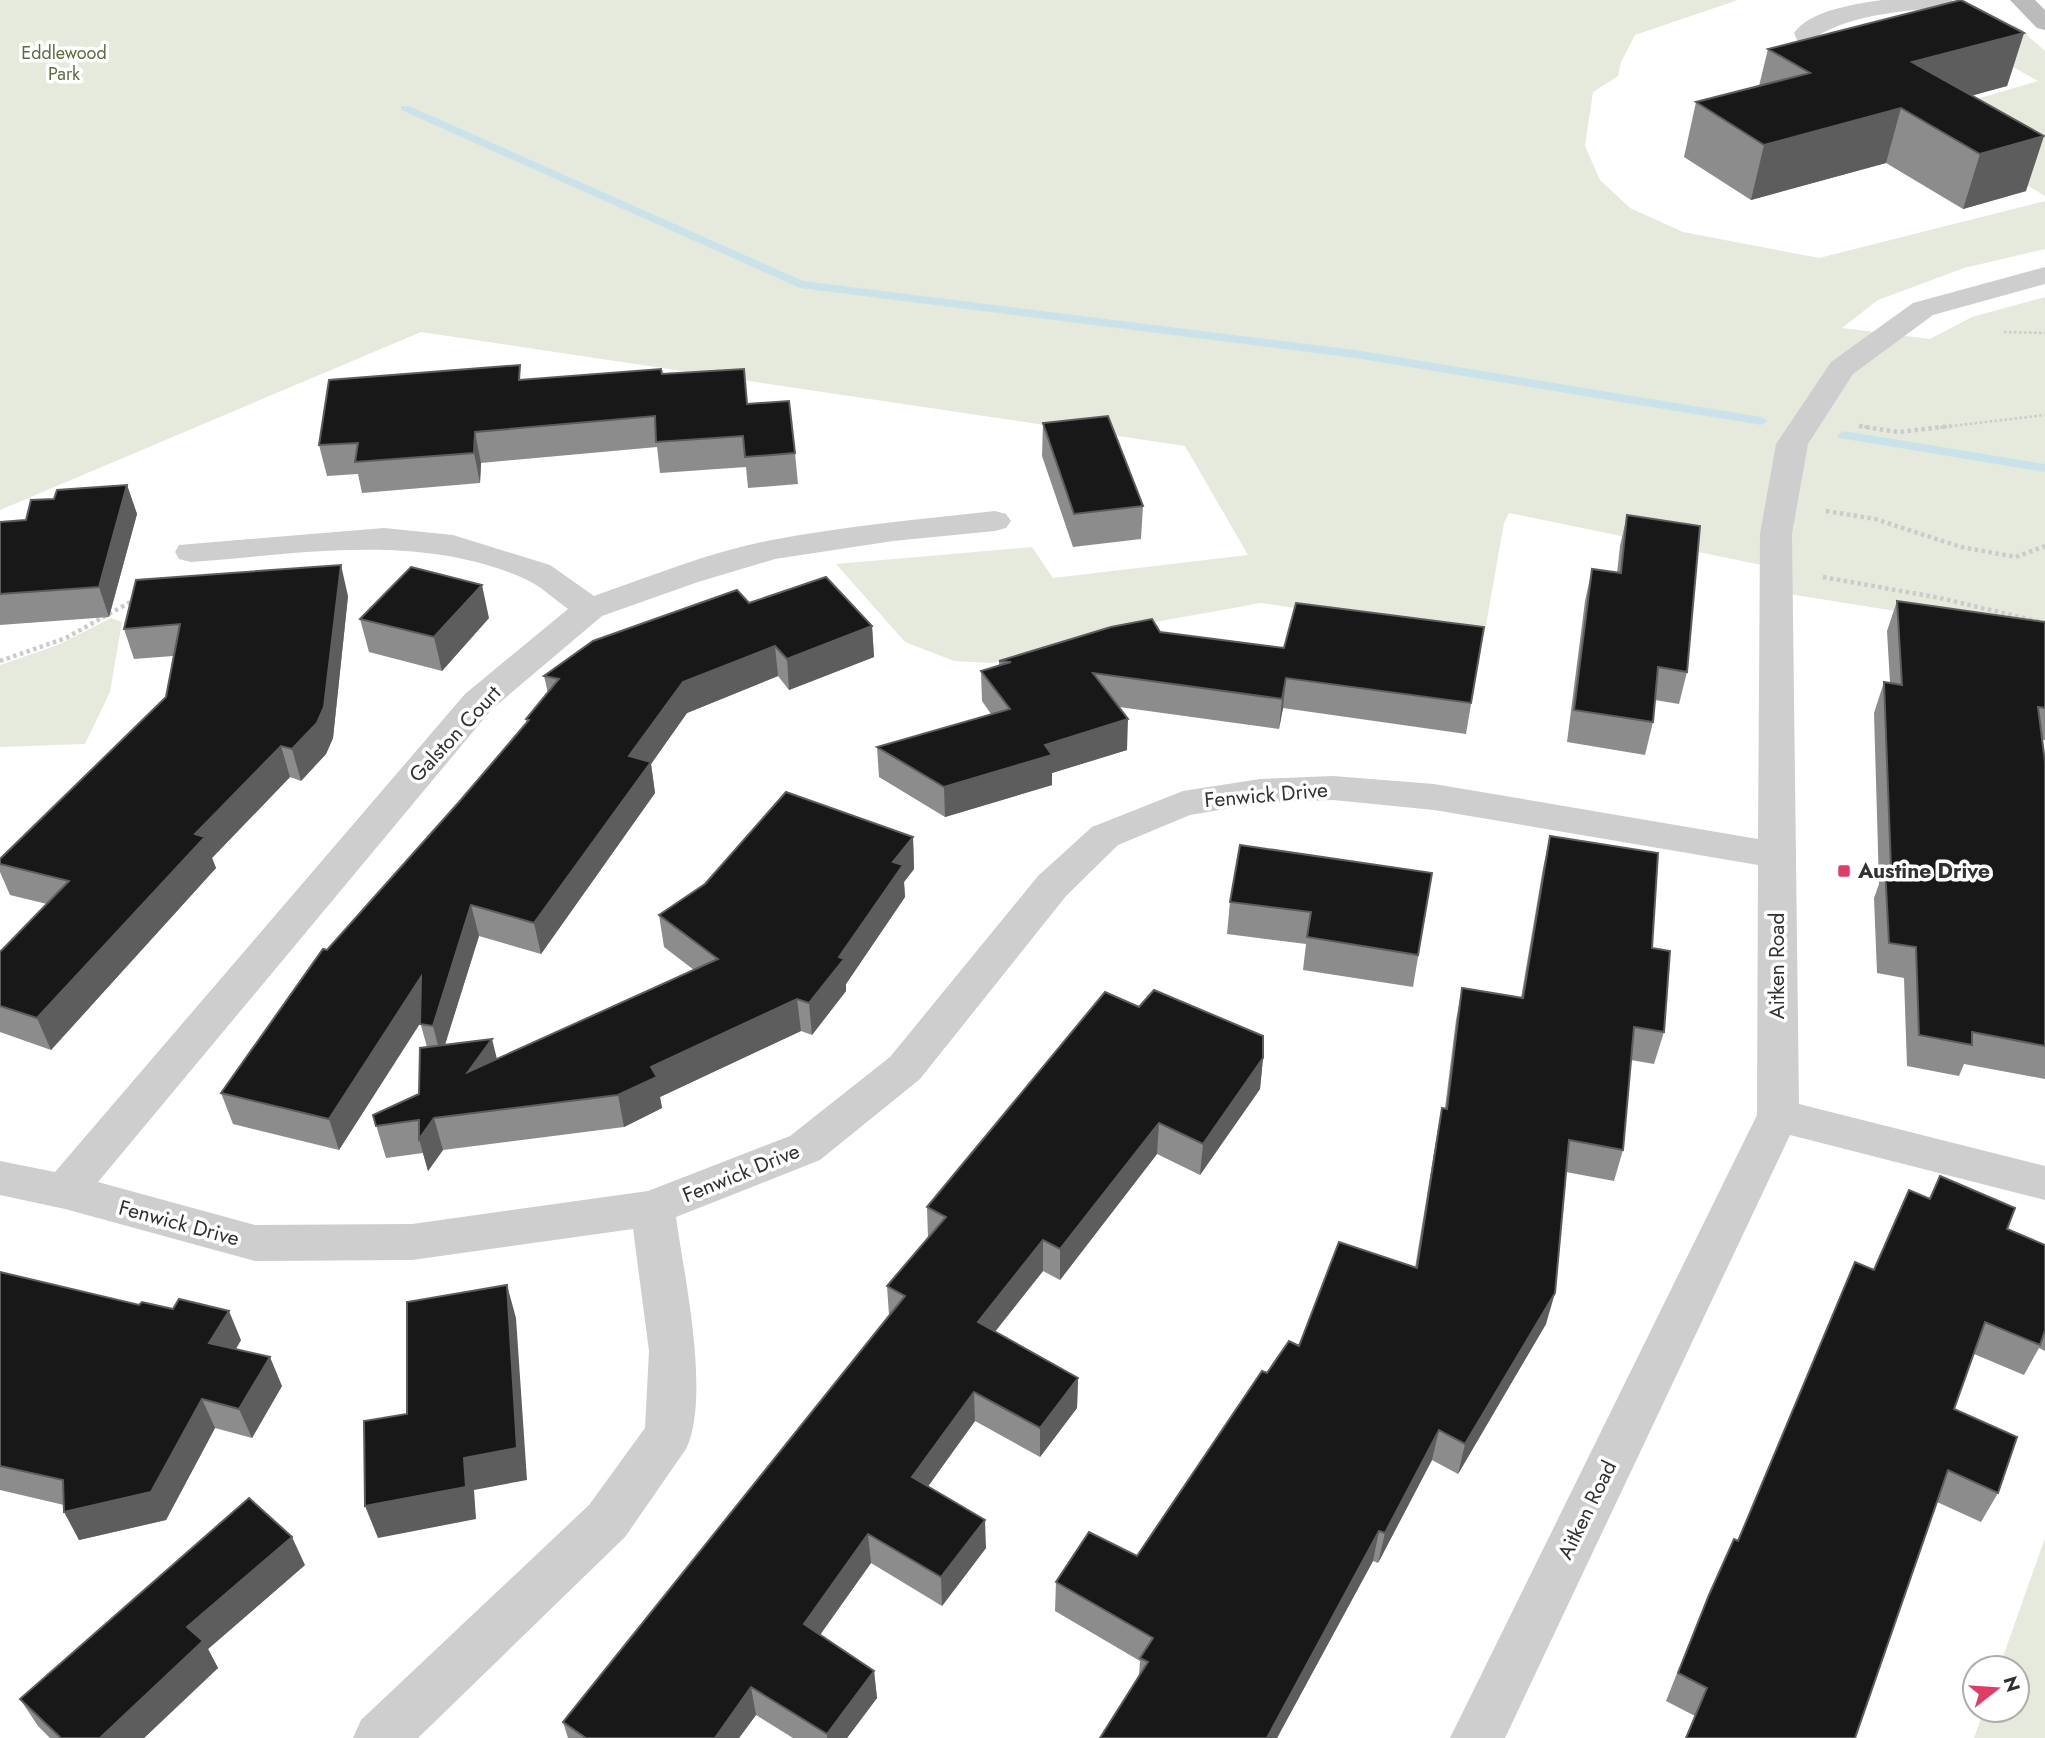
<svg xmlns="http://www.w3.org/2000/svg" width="2045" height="1738" viewBox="0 0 2045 1738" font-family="Jost,sans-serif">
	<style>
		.green { fill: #e6eadd }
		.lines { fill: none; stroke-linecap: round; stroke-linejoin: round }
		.stream { fill: #cae3ea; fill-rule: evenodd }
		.path-far1 { stroke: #cbcbcb; stroke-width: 2.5; stroke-dasharray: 2.5 2.5; stroke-linecap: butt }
		.path { stroke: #cbcbcb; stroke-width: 4.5; stroke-dasharray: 3.5 3.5; stroke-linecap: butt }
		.street { fill: #cecece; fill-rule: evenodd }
		.secondary { fill: #bbb; fill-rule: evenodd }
		.wall { fill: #8c8c8c }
		.shaded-wall { fill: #5d5d5d }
		.building { fill: #181818; stroke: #5d5d5d; stroke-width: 2 }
		.poi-dot { fill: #df3c66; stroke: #fff; stroke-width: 2.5 }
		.labels { text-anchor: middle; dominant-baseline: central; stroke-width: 7; stroke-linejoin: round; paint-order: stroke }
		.far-park-label { font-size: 18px; fill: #5c6c3f; stroke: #fff }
		.street-label { font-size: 21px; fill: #313131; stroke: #fff }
		.poi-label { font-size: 21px; font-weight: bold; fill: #313131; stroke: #fff; text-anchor: start }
	</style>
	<rect width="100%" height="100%" fill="#fff"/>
	<!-- green -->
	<path class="green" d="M0,0H1738L1635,35L1621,62L1618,76L1593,92L1585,146L1600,180L1630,208L1683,232L1819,258L2045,201V249L1964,268L1878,300L1842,328L1930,339L1972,317L2045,297V635L1776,592V568L1509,513L1504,523L1484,636L1261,603L1083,635L993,663L954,661L905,642L836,564L1032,547L1053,578L1248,555L1185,446L421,332L0,510Z
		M1989,18L2018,27L2045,51V196L1914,117L2038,81L1964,40Z
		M111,618L122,622L110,692L85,744L0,747V665L58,645Z
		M2045,1538V1738H1974L1984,1710H2017V1668H1999Z"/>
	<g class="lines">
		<!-- stream -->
		<path class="stream" d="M401,106H409L803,281L1355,350L1761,417L1768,421L1761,425L1355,358L800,288L401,110Z
			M1844,431L2045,464V472L1839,438L1837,435Z"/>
		<!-- path-far1 -->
		<path class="path-far1" d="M2004,332L2045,333
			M1859,426L1870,428
			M1935,428L2045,415"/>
		<!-- path -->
		<path class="path" d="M1859,426L1898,432L1951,426
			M1826,511L1875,519L1961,547L2016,557L2045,546
			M1823,577L1940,598L2045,623
			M0,661L66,638L134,600"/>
		<!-- street -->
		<path class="street" d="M1882,0H1953L1949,5L1941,7C1899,12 1856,14 1819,35L1830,62L1827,67H1809L1794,33C1810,10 1856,4 1882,0Z
			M2045,267V284L1933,315L1853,374L1808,444L1792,534L1799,1104L2045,1166V1200L1790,1135L1505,1738H1450L1757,1115L1758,865L1434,810L1333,800L1260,803L1190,815L1118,845L1066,896L920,1079L820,1160L676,1217C684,1275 711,1397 686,1449L625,1537L418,1738H353L361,1720L589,1505L645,1428L649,1351L633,1229L412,1260L255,1261L65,1209L0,1195V1161L55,1172L465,694L568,609C555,600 540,585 525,579C419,532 302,554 191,562L179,559L175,552L179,545L384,528L453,535L550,565L594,596C652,576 712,551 772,540C846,526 921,519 995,511L1006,514L1011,521L1006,528L995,531L893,541L775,559L698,582L602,616L491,710L98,1182L255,1225L412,1224L648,1191L790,1136L890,1057L1038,876L1092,827L1183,791L1260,779L1333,776L1434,784L1758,839L1760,534L1776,444L1831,362L1913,303Z"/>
		<!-- secondary -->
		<path class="secondary" d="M2010,0H2035L2045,10V30L2037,28Z"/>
	</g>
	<!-- wall -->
	<path class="wall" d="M2024,33L2007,86L1972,95L2026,191L1963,209L1886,163L1751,200L1684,157L1696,102L1759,86L1768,49Z
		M662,374L747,404L795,453L798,484L748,488L746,467L660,473L657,447L481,463L480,483L362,493L358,474L327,476L319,445L522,380Z
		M1043,423L1143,506L1141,539L1073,547L1042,456Z
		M127,485L137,514L109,617L0,625V522L26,520L54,499Z
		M1627,515L1687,672L1679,704L1655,700L1653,722L1645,755L1567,742L1585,601L1592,569L1617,573L1620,546Z
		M348,596L333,738L326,754L301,781L290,777L212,858L216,868L51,1050L0,1032V952L47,904L10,895L0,872V859L166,697L173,656L134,659L124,629Z
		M1897,601L2045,622V740H2042L2045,762V1079L1964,1064L1959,1076L1907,1066L1904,978L1877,973L1874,898L1879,884L1874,713L1884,682L1890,683L1887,631Z
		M749,603L872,626L874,657L789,690L778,676L687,713L651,764L655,793L541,954L479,936L445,1045L497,1059L694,970L664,947L659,915L913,837L914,869L904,882L905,897L846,984V991L812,1035L801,1031L660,1097L662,1108L624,1127L443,1150L428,1171L423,1153L386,1158L373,1115L419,1094L427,1047L420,1022L339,1150L233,1124L221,1093L327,950L459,802L527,723L526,719L548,693L544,676Z
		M489,618L442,671L369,652L360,619Z
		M1484,627L1466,734L1283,708L1279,729L1119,707L1127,750L1052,773V785L945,817L879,777L877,747L991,714L982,701L981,671L999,666V661L1160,632L1284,648Z
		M1550,836L1652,948L1664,1032L1654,1064L1631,1060L1623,1150L1614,1181L1566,1172L1546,1324L1458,1474L1432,1460L1378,1563L1373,1561L1277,1738H1100L1139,1676L1140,1661L1055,1611L1056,1582L1137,1556L1267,1373L1299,1346L1415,1268L1436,1140L1442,1108H1445L1456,1020L1462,988L1521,998L1543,868Z
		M1432,873L1413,987L1303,970L1306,944L1227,934L1230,902Z
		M1139,1007L1263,1058L1260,1089L1200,1175L1157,1154L1060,1280L1043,1271L995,1331L1078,1378L1077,1408L1040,1457L975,1421L928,1486L986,1548L942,1606L871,1563L820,1634L874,1671L877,1698L847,1738H793L756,1715L739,1738H568L563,1722L889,1315L887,1286L928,1238L927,1207Z
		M1940,1176L2007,1229L2045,1245V1351L2039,1348L2024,1375L1974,1354L1954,1409L1998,1493L1981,1522L1937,1502L1695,1716L1666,1701L1697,1623L1734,1539L1738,1541L1874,1270L1930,1199Z
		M0,1272L241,1340L236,1349L282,1386L252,1438L215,1428L166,1520L79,1540L64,1505L0,1490Z
		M305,1565L208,1649L218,1668L144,1738H50L38,1726L20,1699Z"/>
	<!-- shaded-wall -->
	<path class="shaded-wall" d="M2024,33L2007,86L1909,113L1901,108L1886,163L1751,200L1764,145L1912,62Z
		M2044,136L2026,191L1963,209L1980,154Z
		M475,432L481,463L480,483L474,453Z
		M127,485L137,514L109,617L99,587Z
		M341,565L348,596L333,738L326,754L301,781L292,749Z
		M482,585L489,618L442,671L434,637Z
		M872,626L874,657L789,690L787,659Z
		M775,646L778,676L687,713L651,764L655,793L541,954L534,923L629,756L683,682Z
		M1286,678L1283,708L1279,729L1282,699Z
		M1128,719L1127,750L1052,773V785L945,817L944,787L1045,745Z
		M281,746L290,777L212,858L216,868L51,1050L37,1018L195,834Z
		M913,837L914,869L904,882L905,897L846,984V991L812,1035L809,1003L839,957L893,862Z
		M471,905L479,936L441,1057L433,1026Z
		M421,977L430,1008L339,1150L329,1119Z
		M797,999L801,1031L660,1097L662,1108L624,1127L618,1095L651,1067Z
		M492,1039L500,1071L468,1072Z
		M1263,1058L1260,1089L1200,1175L1203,1144Z
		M434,1118L443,1150L428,1171L419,1139Z
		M1159,1123L1157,1154L1060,1280V1249Z
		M1043,1240V1271L979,1352L978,1322Z
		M507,1285L516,1318L527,1480L474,1490L476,1519L378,1538L365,1506L464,1458Z
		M1555,1293L1546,1324L1458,1474L1465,1444Z
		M229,1311L241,1340L222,1372L209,1343Z
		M270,1357L282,1386L252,1438L239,1409Z
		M1078,1378L1077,1408L1040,1457V1428Z
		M974,1392L975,1421L914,1506L912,1477Z
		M202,1399L215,1428L166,1520L79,1540L64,1512Z
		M1439,1430L1432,1460L1378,1563L1385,1533Z
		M985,1520L986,1548L942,1606L941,1577Z
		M1379,1531L1373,1561L1277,1738H1267Z
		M868,1534L871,1563L808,1652L804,1624Z
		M292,1537L305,1565L208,1649L218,1668L144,1738H100L187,1627Z
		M874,1671L877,1698L847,1738H827V1734Z
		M751,1687L756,1715L739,1738H715Z"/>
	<!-- building -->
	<path class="building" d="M1961,0L2024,33L1912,62L2044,136L1980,154L1901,108L1764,145L1696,102L1810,73L1768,49Z
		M520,365L519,380L661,369L662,374L744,369L747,404L789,401L795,453L745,457L743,436L656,442L655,416L475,432L474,453L355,462L358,443L319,445L329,380Z
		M1108,416L1143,506L1074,514L1043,423Z
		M127,485L99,587L0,594V522L26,520L31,500L54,499L57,490Z
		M1627,515L1700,526L1687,672L1658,667L1653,722L1574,710L1592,569L1621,573Z
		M341,565L324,707L317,723L292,749L281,746L195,834L205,837L37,1018L0,1006V952L69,881L0,864V859L166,697L180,624L124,629L136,580Z
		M411,567L482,585L434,637L360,619Z
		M826,577L872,626L787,659L775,646L683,682L629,756L651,762L534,923L471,905L433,1026L420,1024L421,977L329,1119L221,1093L323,949L327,950L459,802L529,720L526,719L559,679L544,676L593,641L737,590L749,603Z
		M1897,601L2045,622V708L2038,707L2045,762V1046L1972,1032V1045L1919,1035L1916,947L1889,943L1885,867L1891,868L1884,682L1902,685Z
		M1296,603L1484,627L1471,703L1286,678L1282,699L1093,673L1128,719L1045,745L1052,755L944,787L877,747L1010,709L981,671L1011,662L999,661L1111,627L1152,619L1160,632L1284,648Z
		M786,792L913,837L893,862L903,865L839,957L844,959L809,1003L797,999L651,1067L657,1077L618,1095L434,1118L419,1139V1120L376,1126L373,1115L419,1094L420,1048L492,1039L468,1072L718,959L659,915L705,884Z
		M1550,836L1658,853L1652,948L1670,951L1664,1032L1634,1027L1623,1150L1569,1140L1555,1293L1465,1444L1439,1430L1385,1533L1379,1531L1267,1738H1100L1148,1662L1140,1658L1153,1638L1056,1582L1089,1532L1137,1556L1262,1371L1267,1373L1289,1341L1299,1346L1339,1242L1417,1268L1442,1108L1447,1109L1462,988L1523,998Z
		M1240,845L1432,873L1418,955L1307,937L1311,912L1230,902Z
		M1154,990L1263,1036V1058L1203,1144L1159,1123L1060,1249L1043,1240L978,1322L1078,1378L1040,1428L974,1392L912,1477L985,1520L941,1577L868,1534L804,1624L874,1671L827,1734L751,1687L715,1738H586L563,1722L905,1296L887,1286L946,1217L927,1207L1105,992L1139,1007Z
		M1940,1176L2015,1208L2007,1229L2045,1245V1330L2040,1345L1985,1322L1954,1409L2017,1437L1998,1493L1948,1470L1855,1738H1686L1707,1688L1678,1673L1709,1595L1734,1539L1738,1541L1855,1262L1874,1270L1909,1190L1930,1199Z
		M0,1272L139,1305L142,1302L173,1309L179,1299L229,1311L209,1343L270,1357L239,1409L202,1399L151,1492L64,1512L63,1480L0,1466Z
		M507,1285L517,1448L464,1458L466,1487L365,1506L364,1421L407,1414V1302Z
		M249,1498L292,1537L187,1627L203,1641L100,1738H61L20,1699Z"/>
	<!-- markers -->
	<rect class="poi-dot" x="1837" y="864" width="14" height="14" rx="3.5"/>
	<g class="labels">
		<!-- far-park labels -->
		<g class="far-park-label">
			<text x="64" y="53">Eddlewood<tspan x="64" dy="21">Park</tspan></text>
		</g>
		<!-- street labels -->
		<g class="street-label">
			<text transform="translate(455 734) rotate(-47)">Galston Court</text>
			<text transform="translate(1266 795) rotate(-5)">Fenwick Drive</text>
			<text transform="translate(1777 966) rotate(-90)">Aitken Road</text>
			<text transform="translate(741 1173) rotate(-22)">Fenwick Drive</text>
			<text transform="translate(179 1223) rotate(15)">Fenwick Drive</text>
			<text transform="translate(1587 1510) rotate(-64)">Aitken Road</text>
		</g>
		<!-- poi labels -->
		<g class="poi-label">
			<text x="1858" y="871">Austine Drive</text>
		</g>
	</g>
	<!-- north arrow -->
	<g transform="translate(1996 1689) rotate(73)"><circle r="33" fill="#ffffff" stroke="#adadad" stroke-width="2"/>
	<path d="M0-5L12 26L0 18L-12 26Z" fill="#df3c66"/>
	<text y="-10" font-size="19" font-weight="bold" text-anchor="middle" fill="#313131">N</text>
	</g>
</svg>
